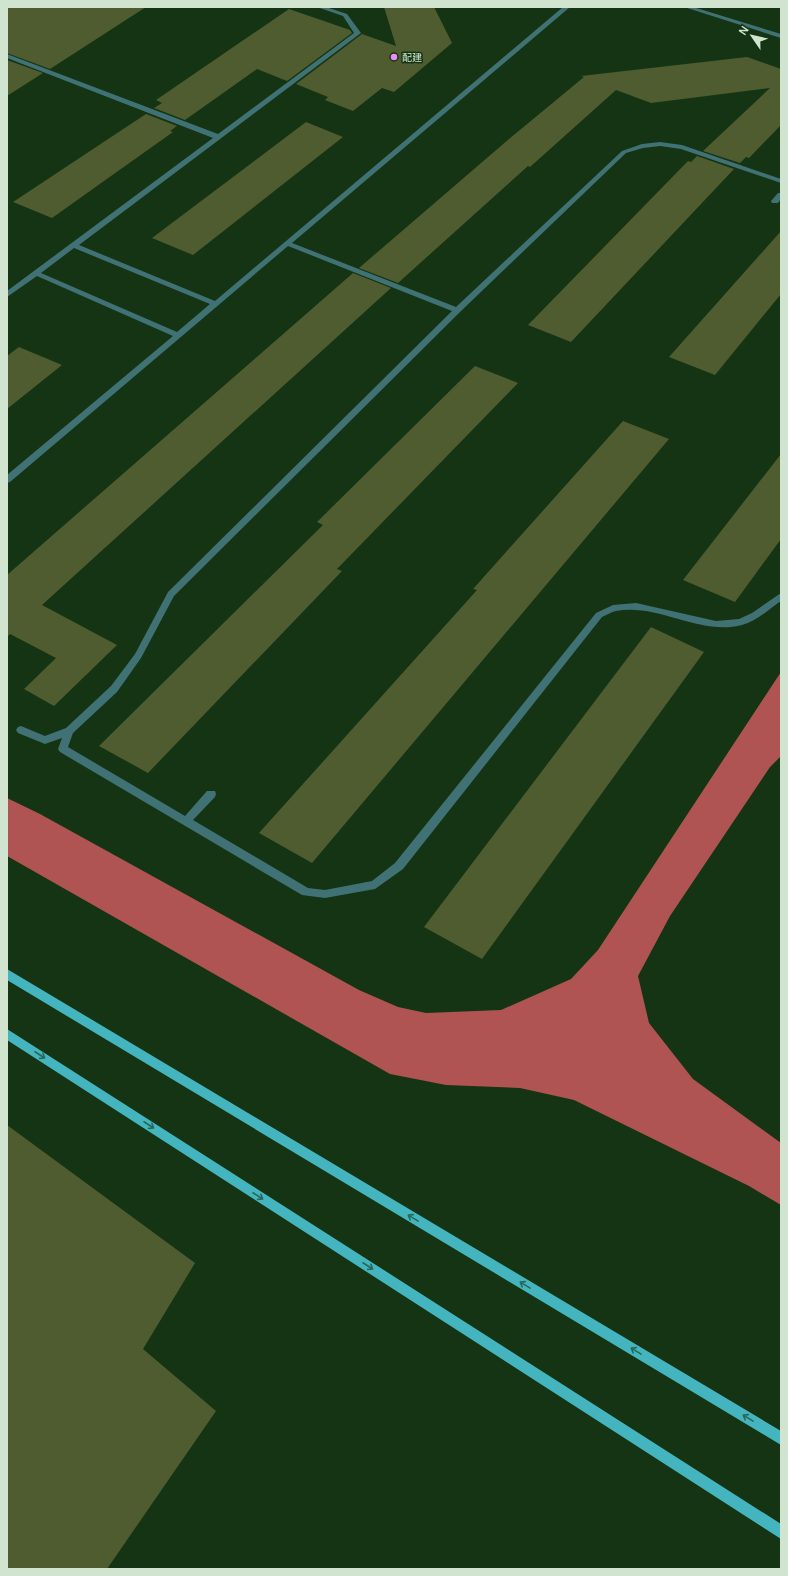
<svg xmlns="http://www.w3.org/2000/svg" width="788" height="1576" viewBox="0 0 788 1576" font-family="Manrope,'Noto Sans SC',sans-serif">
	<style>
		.water { fill: #af5452 }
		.building { fill: #4f5c30 }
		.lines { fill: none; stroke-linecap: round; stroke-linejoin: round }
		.minor { fill: #407175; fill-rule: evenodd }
		.major { fill: #44b5bf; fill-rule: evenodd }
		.oneway { stroke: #276858 }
		.poi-dot { fill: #ed8cf9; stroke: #143413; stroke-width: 1.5 }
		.labels { text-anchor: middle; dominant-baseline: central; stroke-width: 3; stroke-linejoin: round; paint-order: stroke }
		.far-poi-label { font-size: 10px; fill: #d1e4cf; stroke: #143413; text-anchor: start }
	</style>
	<rect width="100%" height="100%" fill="#143413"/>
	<!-- water -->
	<path class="water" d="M781,672V756L770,767L670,916L638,976L649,1023L693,1079L781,1143V1205L749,1186L574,1100L520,1088L446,1085L390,1074L7,856V798L40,814L359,990L398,1007L426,1013L501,1010L571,979L598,950Z"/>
	<!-- building -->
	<path class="building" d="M7,7H146L50,69L7,53Z
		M384,7H434L452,43L394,92L382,88L353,111L325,100L328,97L296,84L362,34L396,46Z
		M289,9L350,30L352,33L287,81L257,69L185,120L154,108L162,103L156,100Z
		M747,57L781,69V125L749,158L746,157L740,163L703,151L770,88L651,103L616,90L530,167L528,166L398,283L359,268L509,139L584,77L581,76Z
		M7,60L43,73L7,96Z
		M146,114L177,126L170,131L173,132L52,218L13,202Z
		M306,122L343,137L193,255L152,238Z
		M697,156L734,169L571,342L528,325L688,161L691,162Z
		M781,231V294L715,375L669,357Z
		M353,273L391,288L42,605L117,645L54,706L24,689L56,658L10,634L7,637V575Z
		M19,347L62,365L7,409V356Z
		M475,366L518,383L337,569L342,571L148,773L99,746L323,525L317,522Z
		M623,421L669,439L312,863L259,833L477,590L473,589Z
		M781,454V539L735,602L683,580Z
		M651,627L704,652L482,959L424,927Z
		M7,1125L195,1263L143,1349L216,1411L107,1569H7Z"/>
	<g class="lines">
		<!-- minor -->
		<path class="minor" d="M317,7H326L347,14L361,33L79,245L215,301L563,7H570L292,243L456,307L622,151L642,144L660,142L682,145L781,179V183L681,149L660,146L643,148L626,153L460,312L174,596L141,658L117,692L73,733L68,747L185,816L207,791H215L216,794L215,797L193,820L308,888L325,890L372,881L395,863L596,613L613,605L636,603L716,621L739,619L752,613L781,593V601C769,609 757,621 742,625C700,636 658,603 616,611C611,612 607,615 602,617L403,869L375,889L325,898L302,895L60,752L58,749L62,738L45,744L18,733L16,730L18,727L21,726L45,736L66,728L111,686L135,654L168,592L452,311L288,246L10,482L7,483V475L173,336L37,276L7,297V291L213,138L7,58V54L218,134L354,33L343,16ZM74,248L210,304L177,332L41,273Z
			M684,7H693L781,34V38Z
			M778,193H781V199L778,203H772L771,201Z"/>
		<!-- major -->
		<path class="major" d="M7,969L781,1431V1445L7,980Z
			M7,1029L781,1524V1539L7,1040Z"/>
	</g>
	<!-- one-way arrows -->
	<defs><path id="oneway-shaft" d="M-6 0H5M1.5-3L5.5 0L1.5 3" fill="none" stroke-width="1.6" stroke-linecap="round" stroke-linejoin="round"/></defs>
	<g class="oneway">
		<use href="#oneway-shaft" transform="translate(40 1055) rotate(33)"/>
		<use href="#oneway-shaft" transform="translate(149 1125) rotate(33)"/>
		<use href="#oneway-shaft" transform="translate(258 1196) rotate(33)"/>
		<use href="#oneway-shaft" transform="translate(413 1218) rotate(-149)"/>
		<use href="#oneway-shaft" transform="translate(368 1266) rotate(33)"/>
		<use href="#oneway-shaft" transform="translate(525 1285) rotate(-149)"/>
		<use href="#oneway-shaft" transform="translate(636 1351) rotate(-149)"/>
		<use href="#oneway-shaft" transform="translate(748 1418) rotate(-149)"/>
	</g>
	<!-- markers -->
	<circle class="poi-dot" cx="394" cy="57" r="4"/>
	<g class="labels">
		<!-- far-poi labels -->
		<g class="far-poi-label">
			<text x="402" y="57">配建</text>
		</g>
	</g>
	<!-- border -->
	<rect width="788" height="1576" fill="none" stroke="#d1e4cf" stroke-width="16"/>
	<!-- north arrow -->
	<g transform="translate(752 36) rotate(304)" stroke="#143413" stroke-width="3" paint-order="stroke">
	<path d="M0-3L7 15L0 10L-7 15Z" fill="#d1e4cf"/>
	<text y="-6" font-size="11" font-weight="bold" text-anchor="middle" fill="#d1e4cf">N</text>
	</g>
</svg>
